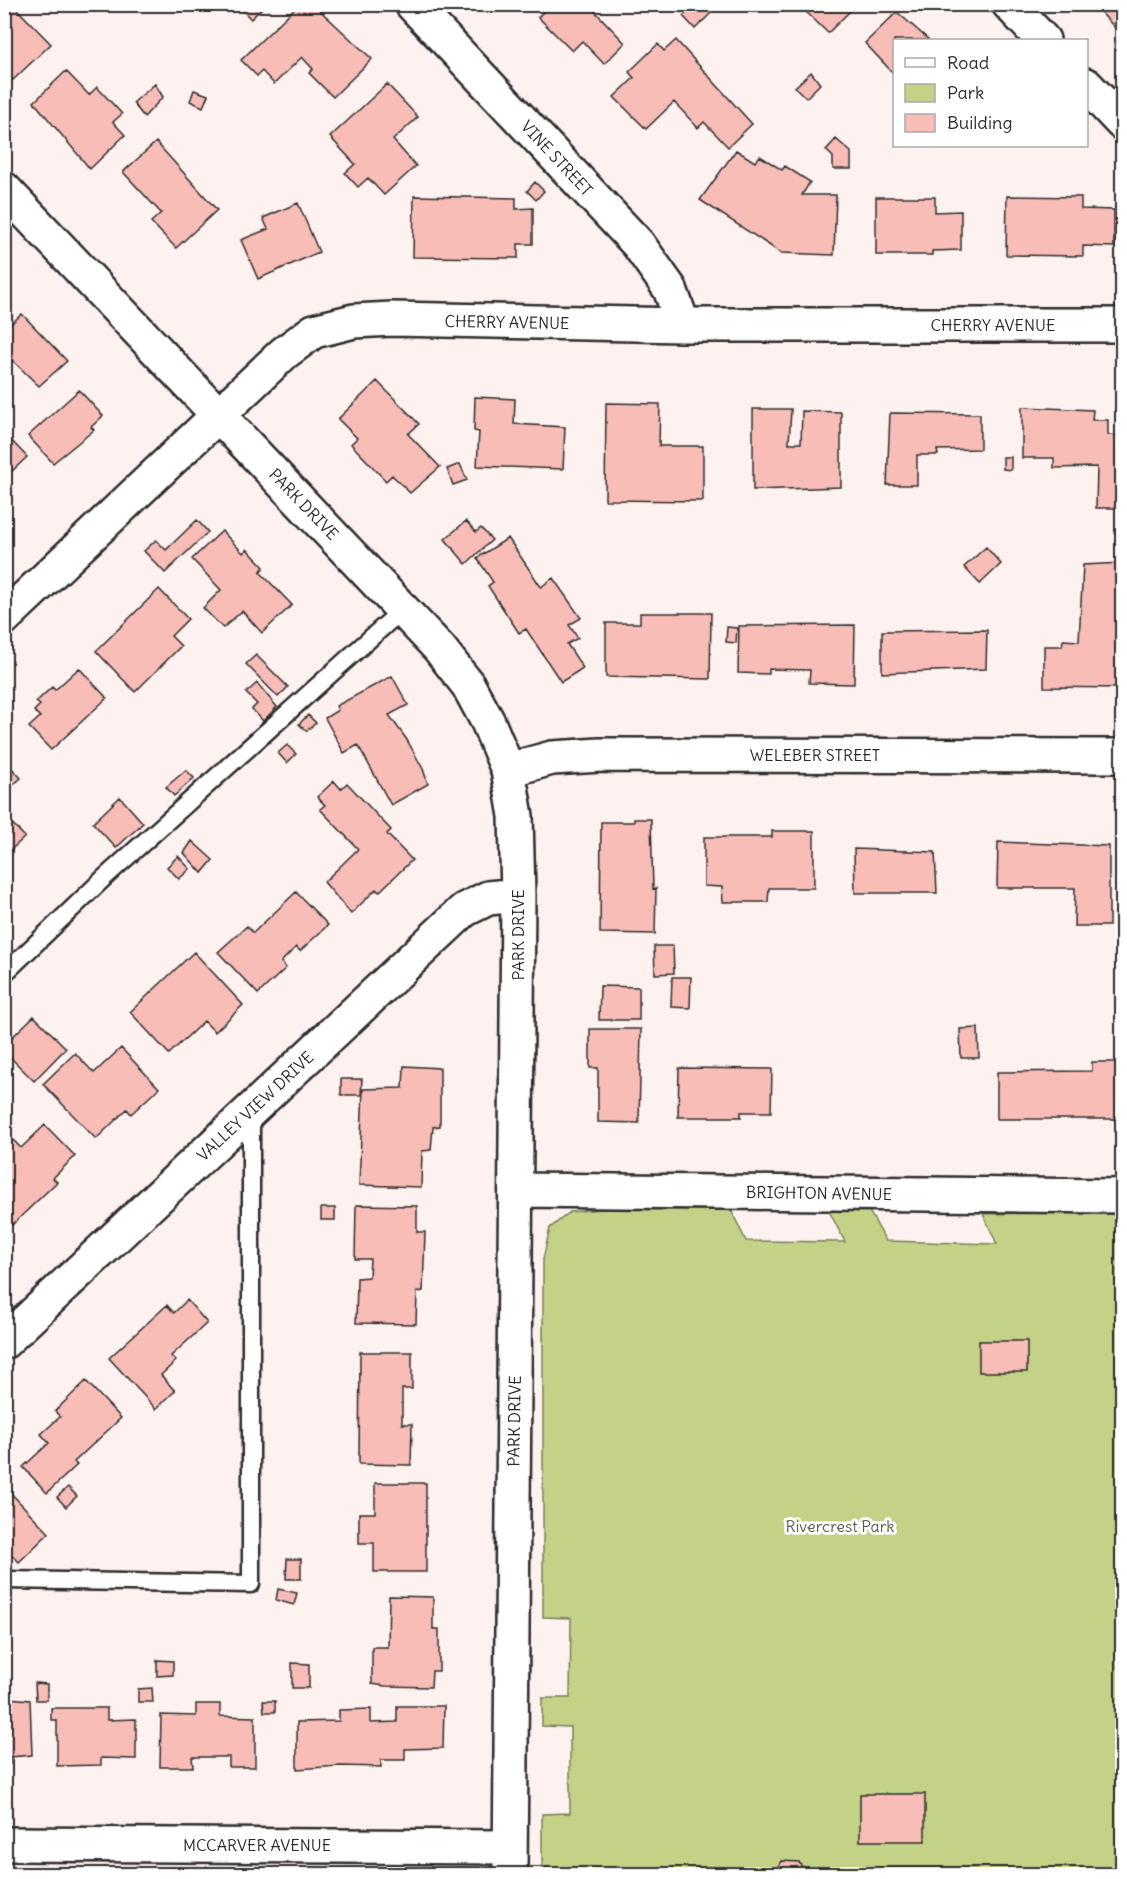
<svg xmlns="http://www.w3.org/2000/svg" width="1127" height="1879" viewBox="0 0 1127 1879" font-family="Delius,sans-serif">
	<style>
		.green { fill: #c4d287; stroke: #787e59; stroke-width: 1.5 }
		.building { fill: #f9bdb7; stroke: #2b2b2b; stroke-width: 1.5 }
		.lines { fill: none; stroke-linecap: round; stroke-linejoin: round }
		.lane-casing { stroke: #2b2b2b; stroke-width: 21 }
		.street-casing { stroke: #2b2b2b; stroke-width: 38 }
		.lane { stroke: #fff; stroke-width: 16 }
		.street { stroke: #fff; stroke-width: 33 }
		.labels { text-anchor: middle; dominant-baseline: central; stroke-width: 6; stroke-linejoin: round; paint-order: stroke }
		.street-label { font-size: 16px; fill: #2b2b2b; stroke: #fff }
		.park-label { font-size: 16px; fill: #595d47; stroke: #fff }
	</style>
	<rect width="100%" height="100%" fill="#fef2f1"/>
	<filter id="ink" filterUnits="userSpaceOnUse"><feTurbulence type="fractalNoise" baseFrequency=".0167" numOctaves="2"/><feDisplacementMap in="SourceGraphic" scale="12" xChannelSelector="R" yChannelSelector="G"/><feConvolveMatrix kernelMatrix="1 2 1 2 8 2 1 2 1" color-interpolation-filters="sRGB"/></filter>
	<g filter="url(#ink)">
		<!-- green -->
		<path class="green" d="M600,1209L731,1210L746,1241L845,1242L829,1211H869L886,1241L997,1244L983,1214L1113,1212L1122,1214V1874H542V1814L570,1813V1727L542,1726V1698H570L571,1618L543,1617V1259L550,1228L570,1212Z"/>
		<!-- building -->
		<path class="building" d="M4,4H16L14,6L51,44L13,80L4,71Z
			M236,4H266L251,19Z
			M299,4H313L372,59L333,97L309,73L313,69L302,57L274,84L262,71L257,76L241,60Z
			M551,4H588L625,43L604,64L582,41L572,51L538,17Z
			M675,4H689L681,12Z
			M695,4H705L712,12L695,29L683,16Z
			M792,4H855L856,5L828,33L802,8L799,11Z
			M1093,4H1122V26L1118,31Z
			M897,12L929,40H894V74L865,43Z
			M676,40L752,124L728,147L704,122L698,128L674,102L646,129L614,97L634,78L629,72L658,44L664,51Z
			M66,71L89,95L97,87L122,114L113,122L125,135L90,169L34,102Z
			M811,72L820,84L806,98L795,87Z
			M155,84L163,97L144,117L133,103Z
			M387,84L418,117L393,140L416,166L384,195L368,178L358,187L345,173L355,164L330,137Z
			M194,90L208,95L203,107L190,101Z
			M836,139L851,152V169H833V157L826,150Z
			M156,142L217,210L176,248L151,222L161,213L123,172Z
			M736,150L755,162L760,156L782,170L785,166L810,182L802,195H836L834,255L781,253L700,200Z
			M535,182L544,191L536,200L527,191Z
			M414,196L516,198V209L533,208V244H518V258L413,257Z
			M1007,196L1081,197V209L1114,210V247L1083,246V256L1006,255Z
			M876,197H935V212L961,211V250L932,251V255H876Z
			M298,203L319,252L258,279L241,240L268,229L263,218Z
			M22,314L67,361L39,386L11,359L4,365V330Z
			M377,381L419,424L408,434L440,467L410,493L392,475L386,481L351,444L357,438L338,419Z
			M79,390L103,416L91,427L94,430L53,463L28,436Z
			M475,397L515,399L514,424L565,427L563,469L477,466L479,432L474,431Z
			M606,403L660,404L659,446H703V501L605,500Z
			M1022,407L1093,410L1092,420H1108V435L1122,436V508H1096L1097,467L1054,468V458H1022Z
			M753,409H791L789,443H801L802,411L841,412V487L753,490Z
			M890,413L980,414V449L937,450L938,455H917V485H887Z
			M8,437L27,457L10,473L4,467V440Z
			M1003,457H1011V470L1003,469Z
			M460,464L467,480L453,485L447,469Z
			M197,520L208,532L165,573L144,551L156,540L166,550Z
			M466,521L476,532L481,528L492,540L466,564L445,539Z
			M222,531L243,553L247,549L264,567L260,572L292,605L262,633L242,611L223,628L203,608L221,590L192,559Z
			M508,538L541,587L553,578L581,618L569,625L578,638L567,644L583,668L561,682L526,629L519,633L488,586L493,582L477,558Z
			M986,547L1001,564L980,584L964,567Z
			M1122,563V688L1044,687V646H1062L1063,640L1079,641L1083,565Z
			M159,589L188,619L171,636L181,646L135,692L96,651Z
			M640,613H711L710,679L606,677V623H640Z
			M855,625L854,684L809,683L810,670L769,669V674L738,673L739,626Z
			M727,627L737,628L736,643L726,642Z
			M987,630L986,669L882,673V631Z
			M256,655L288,687L278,697L246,664Z
			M79,668L107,698L51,750L29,727L40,717L34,711L40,705L36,702L52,687L55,690Z
			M392,676L408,705L389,715L407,740L423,769L428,784L391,805L358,745L344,753L325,718L338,710L336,706Z
			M257,683L277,707L263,721L252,709L257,704L246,693Z
			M308,715L316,723L306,731L299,724Z
			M287,745L296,754L287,763L278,753Z
			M4,760L21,778L4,793Z
			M186,770L194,778L174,796L166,787Z
			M334,781L341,789L347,783L391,830L387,834L412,860L379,892L376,889L351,914L324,882L358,849L320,809L325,805L317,797Z
			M120,797L143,823L116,848L93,823Z
			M4,815L25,837L4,856Z
			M634,819H651L653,889L656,888L655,934L600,933L601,822H634Z
			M772,831H814V888H769L768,902H723L722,887L704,886V837H772Z
			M192,841L213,860L202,873L184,853Z
			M998,842L1109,846V926H1074L1075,888H997Z
			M854,849L935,852L937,893H855Z
			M178,856L190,869L179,879L167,867Z
			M296,892L328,925L300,951L296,947L281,962L286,968L258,994L218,952L247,926L253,933Z
			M654,946H673L674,973L655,974Z
			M194,952L243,1005L215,1032L204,1021L169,1054L130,1012Z
			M672,977H691L690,1008L671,1007Z
			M600,986L639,987V1020H599Z
			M34,1016L66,1048L34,1081L4,1051V1045Z
			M978,1028L979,1058H961L960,1029Z
			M590,1029H641L639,1123L598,1122V1068H590Z
			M121,1048L159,1088L131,1114L127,1109L96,1139L43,1084L75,1053L94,1073Z
			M1092,1062H1119V1119H997V1072L1092,1071Z
			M404,1066L440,1068V1126L433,1127L431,1150L422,1151L421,1187L359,1185L363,1089L403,1088Z
			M679,1068L772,1069L771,1112H741V1117H678Z
			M341,1079H362L361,1095H341Z
			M45,1125L75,1156L53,1178L57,1182L12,1225L4,1217V1140L9,1136L21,1148Z
			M356,1205L417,1206V1232H425L423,1291L417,1292L416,1324L356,1323L357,1278L369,1277L370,1259H355Z
			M321,1208H335V1220H321Z
			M187,1300L207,1323L171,1356L176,1361L161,1375L175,1391L156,1409L109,1358L167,1305L174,1313Z
			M979,1341H1027V1372H979Z
			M360,1352H412V1389H402V1424H412L411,1465L359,1464Z
			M86,1381L121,1418L74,1462L77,1465L47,1493L23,1467L49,1443L41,1434L60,1417L55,1411Z
			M375,1483H426V1572H374V1543H359V1513H375Z
			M4,1486L49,1533L19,1562L4,1547Z
			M68,1487L77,1496L66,1507L57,1497Z
			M287,1559H301V1579H286Z
			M278,1589L297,1593L294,1605L276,1600Z
			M389,1596L433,1597V1629H439V1671H432L431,1687L385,1686L372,1684V1647H388Z
			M157,1660L173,1661V1675L157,1676Z
			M292,1663L309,1664V1688H292Z
			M35,1683L47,1684V1700H36Z
			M152,1688L153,1702H138V1689Z
			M9,1698L30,1700L32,1755L10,1757V1764H4V1711H9Z
			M263,1701H275V1712H264Z
			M196,1704H220V1716L255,1717V1767H229V1757H192L193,1767H160L161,1715L196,1716Z
			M397,1706H444L443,1748L405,1749V1760H381V1767L340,1766L297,1769V1722L339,1721V1710L371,1709V1723L397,1722Z
			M51,1708H107V1720L136,1719V1759L101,1758V1765L57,1766V1720H51Z
			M860,1794H925V1841H860Z
			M782,1861L799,1862L806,1874H774Z"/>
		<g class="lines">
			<defs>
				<path id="lane" d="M4,974L104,878L404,608
					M4,1580L251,1584V1111"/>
				<path id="street" d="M412,4L638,244L670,289L683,325
					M1009,4L1043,40
					M1086,85L1122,123
					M4,189L439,648L468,685L488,722L508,770L516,816L518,895L510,1874
					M4,618L284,353L314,331L354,321L392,319L683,325H1122
					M508,770L552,758L600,755L1122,756
					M516,1190L1122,1196
					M4,1342L464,910L488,898L518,895
					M4,1844L510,1847"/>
			</defs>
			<!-- lane casing -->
			<use href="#lane" class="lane-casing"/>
			<!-- street casing -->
			<use href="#street" class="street-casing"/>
			<!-- lane -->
			<use href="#lane" class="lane"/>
			<!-- street -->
			<use href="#street" class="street"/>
		</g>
	</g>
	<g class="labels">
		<!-- street labels -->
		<g class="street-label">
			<text transform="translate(557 158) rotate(47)">VINE STREET</text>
			<text transform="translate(507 322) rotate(1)">CHERRY AVENUE</text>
			<text x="993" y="325">CHERRY AVENUE</text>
			<text transform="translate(304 504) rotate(46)">PARK DRIVE</text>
			<text x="815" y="755">WELEBER STREET</text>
			<text transform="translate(518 935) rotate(-90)">PARK DRIVE</text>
			<text transform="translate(255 1106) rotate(-43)">VALLEY VIEW DRIVE</text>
			<text transform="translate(819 1193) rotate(1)">BRIGHTON AVENUE</text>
			<text transform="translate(514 1421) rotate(-89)">PARK DRIVE</text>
			<text x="257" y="1845">MCCARVER AVENUE</text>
		</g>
		<!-- park labels -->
		<g class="park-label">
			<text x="840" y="1526">Rivercrest Park</text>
		</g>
	</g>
	<!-- margin -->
	<rect width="1127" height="1879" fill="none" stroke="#fff" stroke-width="24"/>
	<rect x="12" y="12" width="1103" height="1855" fill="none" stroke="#2b2b2b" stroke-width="2" filter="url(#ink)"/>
	<!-- legend -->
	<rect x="893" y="39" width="195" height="108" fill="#ffffff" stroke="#aaaaaa" stroke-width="1.5"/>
	<rect x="905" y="58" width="30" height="9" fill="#ffffff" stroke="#aaaaaa" stroke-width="1.5"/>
	<text x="947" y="69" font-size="18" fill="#2b2b2b">Road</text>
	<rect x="905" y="84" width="30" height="18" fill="#c4d287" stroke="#aaaaaa" stroke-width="1.5"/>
	<text x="947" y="99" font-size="18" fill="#2b2b2b">Park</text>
	<rect x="905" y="114" width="30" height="18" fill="#f9bdb7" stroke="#aaaaaa" stroke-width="1.5"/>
	<text x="947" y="129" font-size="18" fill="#2b2b2b">Building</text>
</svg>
